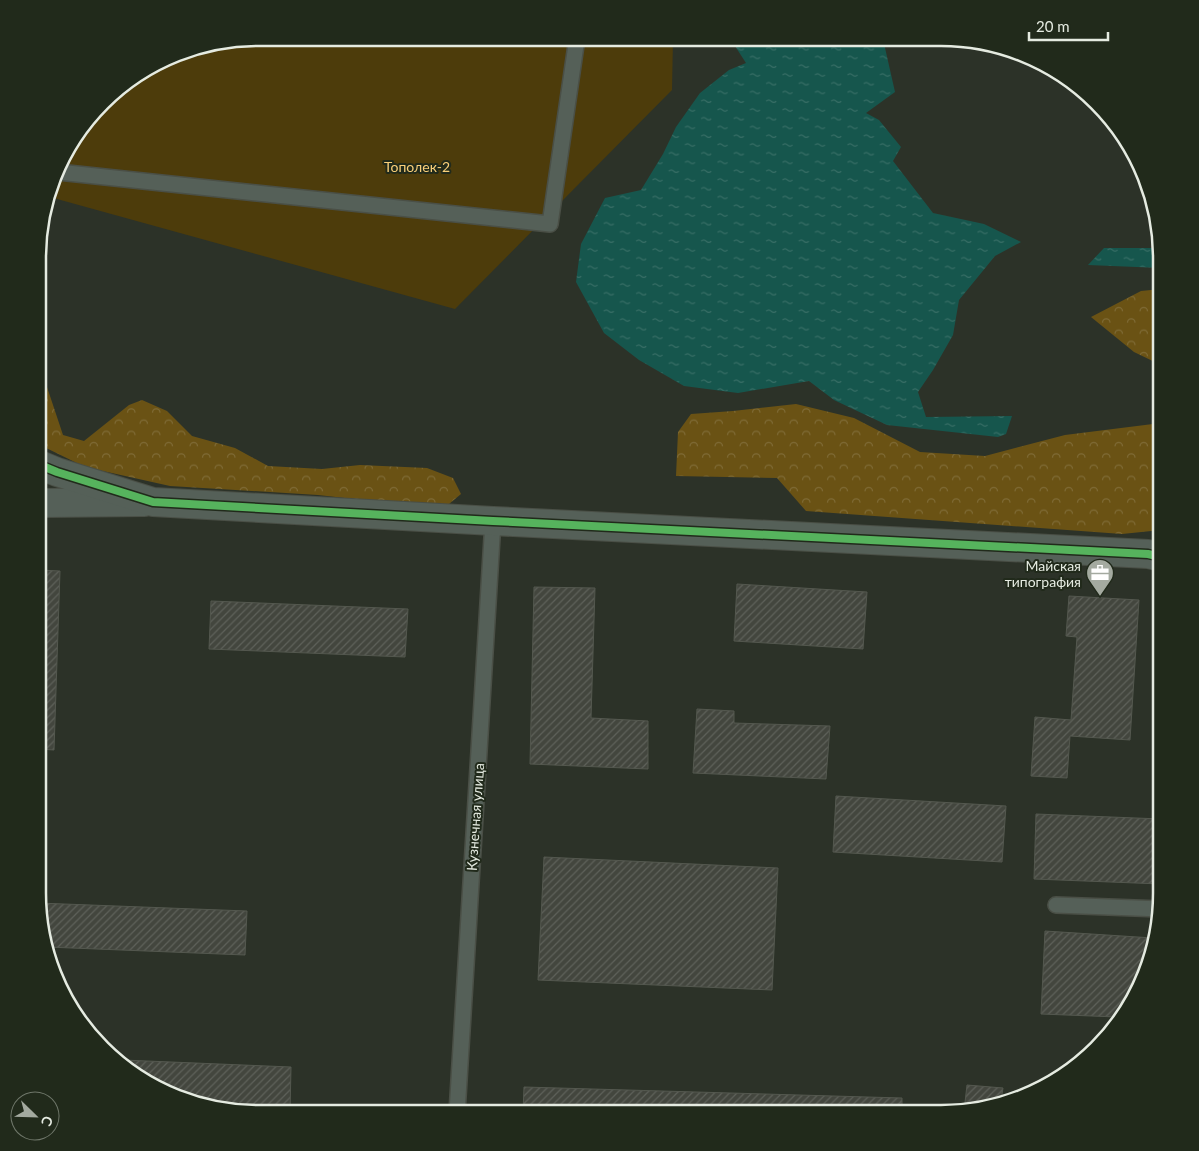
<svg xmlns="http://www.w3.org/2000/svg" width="1199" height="1151" viewBox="0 0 1199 1151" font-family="Lato,sans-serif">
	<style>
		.green { fill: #4d3c0b }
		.forest { fill: url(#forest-crowns) }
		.water { fill: url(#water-ripples) }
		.building { fill: url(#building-hatch); stroke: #54584f }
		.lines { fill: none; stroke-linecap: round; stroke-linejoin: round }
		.service-casing { stroke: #4a4f46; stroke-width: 18 }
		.minor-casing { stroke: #4a4f46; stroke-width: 30 }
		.tertiary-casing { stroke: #4a4f46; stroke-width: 30 }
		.service { stroke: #556058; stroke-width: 15 }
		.minor { stroke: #556058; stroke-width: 28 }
		.tertiary { stroke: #556058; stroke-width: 28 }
		.cycleway-casing { stroke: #212a1b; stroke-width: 11 }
		.cycleway { stroke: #56b35d; stroke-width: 8 }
		.labels { text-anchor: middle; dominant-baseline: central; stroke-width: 4; stroke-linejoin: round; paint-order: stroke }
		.park-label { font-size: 14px; fill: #f9cf79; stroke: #212a1b }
		.poi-label { font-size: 14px; fill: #e5ebe1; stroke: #212a1b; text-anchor: end }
		.street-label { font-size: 14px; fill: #e5ebe1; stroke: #212a1b }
		.rim { fill: none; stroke: #e5ebe1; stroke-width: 2.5 }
	</style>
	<defs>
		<pattern id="forest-crowns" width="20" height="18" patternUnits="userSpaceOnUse" patternTransform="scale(1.25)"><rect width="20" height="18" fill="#6a5214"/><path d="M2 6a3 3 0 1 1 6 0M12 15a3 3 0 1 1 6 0" fill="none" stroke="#7f6b36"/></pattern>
		<pattern id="water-ripples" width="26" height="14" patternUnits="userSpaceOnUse" patternTransform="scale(1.25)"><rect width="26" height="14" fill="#16564d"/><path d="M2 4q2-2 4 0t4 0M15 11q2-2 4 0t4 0" fill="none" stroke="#386e66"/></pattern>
		<pattern id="building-hatch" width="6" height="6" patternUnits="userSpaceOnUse" patternTransform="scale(1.25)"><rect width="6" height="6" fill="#43463e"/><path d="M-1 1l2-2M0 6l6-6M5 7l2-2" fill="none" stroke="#5e615a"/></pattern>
	</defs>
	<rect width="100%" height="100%" fill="#2c3228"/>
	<!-- green -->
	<path class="green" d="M258,38L673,39L672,90L455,309L57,199L49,195L67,148L113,92L187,49Z"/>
	<!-- forest -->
	<path class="forest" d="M1161,289V365L1134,352L1091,317L1141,291Z
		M41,383L46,384L63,435L84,441L129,405L142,400L167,411L192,436L235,448L268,466L322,469L360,465L427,468L453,478L461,494L443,509L318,495L170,486L85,467L40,445Z
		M796,404L854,418L920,452L985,456L1065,435L1161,423V530L1122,534L806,511L777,478L676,476L678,432L691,414L733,411Z"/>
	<!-- water -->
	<path class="water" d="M735,39H883L895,92L866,113L879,120L901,147L893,161L933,213L984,224L1021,242L995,256L959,300L953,335L933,370L918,392L926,417L1012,416L1006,434L998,437L887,425L834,400L809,381L738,393L684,386L639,360L604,333L576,282L581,244L605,198L641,190L663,154L676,127L700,93L729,70L746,63L735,46Z
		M1104,248H1161V268L1088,265Z"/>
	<!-- building -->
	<path class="building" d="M40,570L60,571L54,750L39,749Z
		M737,584L867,592L863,649L734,641Z
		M534,587L595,588L591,718L648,721V769L530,764Z
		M1069,596L1139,600L1130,740L1070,736L1067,778L1031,776L1035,717L1071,720L1077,637L1066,636Z
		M211,601L408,609L405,657L209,649Z
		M697,709L734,711V723L830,726L826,779L693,773Z
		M836,796L1006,806L1002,862L833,852Z
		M1036,814L1161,819V884L1034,879Z
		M544,857L778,868L772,990L538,980Z
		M38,903L247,911L245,955L47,947Z
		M1045,931L1153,938L1139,991L1117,1017L1041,1014Z
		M123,1060L291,1067L290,1113H244L160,1091Z
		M967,1085L1003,1088L1001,1100L1013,1101L964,1111Z
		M524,1087L902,1098V1113H523Z"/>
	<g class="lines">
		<defs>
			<path id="service" d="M58,172L550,224L577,38
				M1056,905L1161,909
				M457,1113L493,521"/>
			<path id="minor" d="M40,503L144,502"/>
			<path id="tertiary" d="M40,465L57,472L153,502L493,521L1148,554L1161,557"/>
		</defs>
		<!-- service casing -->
		<use href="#service" class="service-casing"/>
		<!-- minor casing -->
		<use href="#minor" class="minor-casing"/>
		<!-- tertiary casing -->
		<use href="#tertiary" class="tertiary-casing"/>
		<!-- service -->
		<use href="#service" class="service"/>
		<!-- minor -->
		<use href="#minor" class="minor"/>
		<!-- tertiary -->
		<use href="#tertiary" class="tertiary"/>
		<defs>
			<path id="cycleway" d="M40,465L57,472L153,502L493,521L1148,554L1161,557"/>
		</defs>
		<!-- cycleway casing -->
		<use href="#cycleway" class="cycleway-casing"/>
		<!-- cycleway -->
		<use href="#cycleway" class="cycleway"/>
	</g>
	<!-- icons -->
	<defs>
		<symbol id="office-pin" viewBox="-11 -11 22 30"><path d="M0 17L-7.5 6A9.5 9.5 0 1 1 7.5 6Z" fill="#a4aaa0" stroke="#212a1b"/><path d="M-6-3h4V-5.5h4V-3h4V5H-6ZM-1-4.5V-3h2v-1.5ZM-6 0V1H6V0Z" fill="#fff"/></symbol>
	</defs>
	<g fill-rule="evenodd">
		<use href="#office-pin" x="1084" y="557" width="32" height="43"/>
	</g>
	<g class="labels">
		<!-- park labels -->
		<g class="park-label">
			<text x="417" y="166">Тополек-2</text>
		</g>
		<!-- poi labels -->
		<g class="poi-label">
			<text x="1081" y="565">Майская<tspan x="1081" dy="16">типография</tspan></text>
		</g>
		<!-- street labels -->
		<g class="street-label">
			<text transform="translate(475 817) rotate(-86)">Кузнечная улица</text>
		</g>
	</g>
	<!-- crop -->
	<path d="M0 0H1199V1151H0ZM258 46H941A212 212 0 0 1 1153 258V893A212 212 0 0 1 941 1105H258A212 212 0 0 1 46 893V258A212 212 0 0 1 258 46Z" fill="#212a1b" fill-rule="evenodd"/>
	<path class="rim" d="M258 46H941A212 212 0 0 1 1153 258V893A212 212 0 0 1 941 1105H258A212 212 0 0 1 46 893V258A212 212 0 0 1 258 46Z"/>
	<!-- north arrow -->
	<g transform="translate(35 1116) rotate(113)"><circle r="24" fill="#212a1b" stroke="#6f776a"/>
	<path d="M0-4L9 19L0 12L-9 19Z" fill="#a4aaa0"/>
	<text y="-8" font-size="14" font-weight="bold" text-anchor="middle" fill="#e5ebe1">С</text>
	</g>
	<!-- scale -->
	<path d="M1029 32v8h79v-8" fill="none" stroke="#e5ebe1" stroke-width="2.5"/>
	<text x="1036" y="32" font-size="15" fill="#e5ebe1" stroke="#212a1b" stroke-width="4" paint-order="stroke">20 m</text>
</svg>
